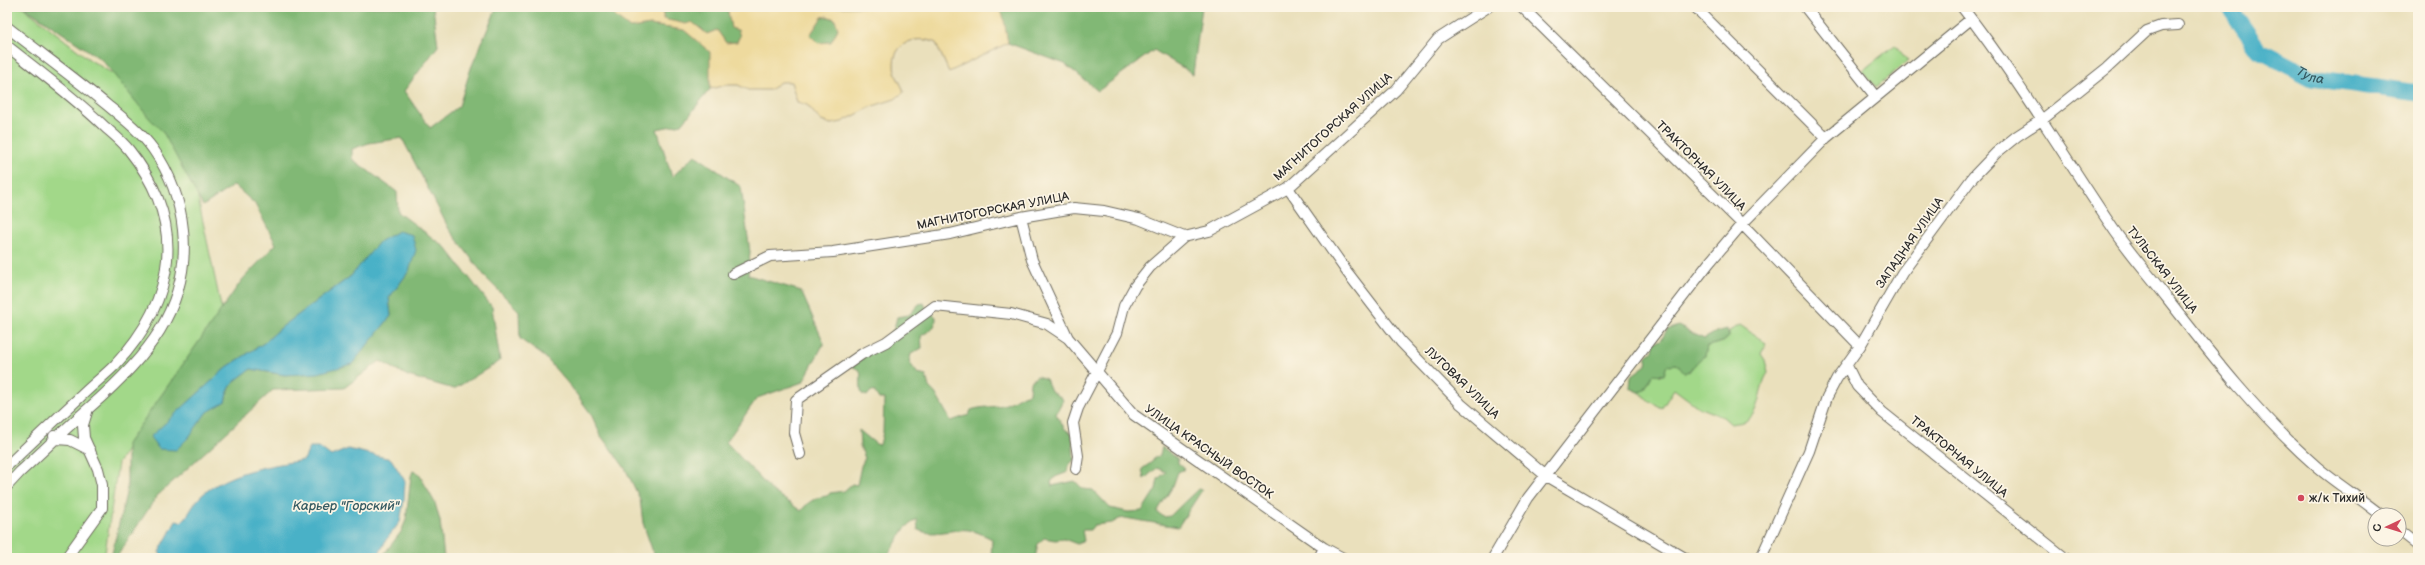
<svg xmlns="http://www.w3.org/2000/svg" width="2425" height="565" viewBox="0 0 2425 565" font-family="'Balsamiq Sans',sans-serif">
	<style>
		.green { fill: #a2d889; stroke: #66825a }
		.forest { fill: #81b875; stroke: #567250; fill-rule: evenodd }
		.sand { fill: #eeda9e; stroke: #8c8264; fill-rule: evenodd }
		.water { fill: #48b1c7; stroke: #3a6e79 }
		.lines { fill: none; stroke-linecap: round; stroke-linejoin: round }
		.river { stroke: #48b1c7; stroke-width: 17 }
		.minor-casing { stroke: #6e6a5e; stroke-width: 12 }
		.minor { stroke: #fff; stroke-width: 10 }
		.poi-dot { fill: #d1495b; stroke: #fcf5e5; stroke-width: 1.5 }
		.labels { text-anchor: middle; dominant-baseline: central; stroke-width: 3.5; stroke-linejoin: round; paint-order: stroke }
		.street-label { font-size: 12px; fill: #2b2b2b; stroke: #fcf5e5 }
		.poi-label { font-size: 12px; fill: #2b2b2b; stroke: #fcf5e5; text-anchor: start }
		.water-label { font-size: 13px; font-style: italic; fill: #355a62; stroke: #fcf5e5 }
	</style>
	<rect width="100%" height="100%" fill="#fcf5e5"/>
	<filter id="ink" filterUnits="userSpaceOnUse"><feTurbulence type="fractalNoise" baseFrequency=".025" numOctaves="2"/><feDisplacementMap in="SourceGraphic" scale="8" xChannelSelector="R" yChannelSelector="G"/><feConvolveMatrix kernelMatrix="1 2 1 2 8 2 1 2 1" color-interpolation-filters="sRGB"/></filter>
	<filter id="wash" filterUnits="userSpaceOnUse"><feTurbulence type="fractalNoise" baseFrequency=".012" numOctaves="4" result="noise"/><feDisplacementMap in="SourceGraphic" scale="16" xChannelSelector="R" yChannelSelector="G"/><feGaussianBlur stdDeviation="0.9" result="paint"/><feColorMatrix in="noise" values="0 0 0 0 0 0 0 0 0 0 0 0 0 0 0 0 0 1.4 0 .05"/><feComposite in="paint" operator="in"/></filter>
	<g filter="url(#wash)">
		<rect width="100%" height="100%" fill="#eae0bc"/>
		<!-- green -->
		<path class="green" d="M7,7H23L90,60L180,114L222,311L118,463L105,553L101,558H7Z
			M1895,45L1908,61L1876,87L1862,71Z
			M1740,325L1766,343L1761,354L1765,360L1768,373C1758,386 1761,417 1743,422C1740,423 1735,423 1731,424L1723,417L1698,407L1674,389L1662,408L1648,400L1639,392L1644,390L1652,374L1655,372L1661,376L1667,365L1677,364L1689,372L1698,359L1705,356L1707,346L1723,342L1729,337V331Z"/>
		<!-- forest -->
		<path class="forest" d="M24,7H433L438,46L404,91L430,128L459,106L471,68L497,7H615L613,15L630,28L650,25L684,30L711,52L710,89L682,124L657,129L672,177L695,155L741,187L750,252L748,275L801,291L824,343L803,382L757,398L726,442L771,490L801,511C808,502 815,497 827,496L830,493L844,491L852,484L857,485L861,466L865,458L860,446L859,430L876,444L880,445L883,432L884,399H879L874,391H871L867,396L862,394C859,387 862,377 860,371C859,369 854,368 852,366L887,336L894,329L897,317L909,315L919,304L924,303L926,308L936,317C936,329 930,330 921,336L922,348L911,354L909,362L918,374L926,376L929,387L935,393L951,421L969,415L971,410C982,406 994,408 1006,404C1015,401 1020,395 1029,393L1030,382L1037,376L1046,379L1051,391L1062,398L1063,401L1056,414L1065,429L1072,434L1074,460L1069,465L1068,472L1055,477L1051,482L1052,486L1075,481L1083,489L1093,490L1110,508L1128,512L1142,511L1156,489L1158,479L1166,472L1157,468L1144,479L1142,469L1152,462L1155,457L1160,456L1162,447L1178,459V463L1185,469L1178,472L1173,486L1157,512L1164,517L1170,516L1198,489L1202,490L1178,527L1125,518L1119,519L1112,523L1094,525L1090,530H1082L1084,541L1077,544L1064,539L1055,540L1044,538L1038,544L1035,558H991L992,539C982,534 970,528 959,530C945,531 932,536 918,530L917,519L905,528L888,555L876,558H655L643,523L640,499L625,468L601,436L591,414L572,388L545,357L520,339L519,311L487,279L449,229L402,138L369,143L352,149V159L397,192L398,212L446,248L492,307L500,361L454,389L408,376L380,361L344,388L273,390L157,496L116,558H111L127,489V444L242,280L276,244L255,204L234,185L203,206L163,132L150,119L102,60ZM364,263L409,271L389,298L391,316L383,326L285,375L251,369C237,379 228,384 225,402L151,437L227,367L264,343L283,326L351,276Z
			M663,7H696L702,13L707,7H725L728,11L731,28L738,30L740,36L737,42L726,43L717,30L707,34L701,28L663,19Z
			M998,7H1202L1193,74L1154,50L1098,91L1065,64L1008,43L1003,15Z
			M822,17H830L837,21L838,29L831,42L818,43L810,35Z
			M1678,326L1704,339L1716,332L1727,329L1729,337L1723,342L1707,346L1705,356C1696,360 1693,371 1684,373L1677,364L1667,365L1664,375L1653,374L1644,390L1639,392L1630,388L1631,376L1646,365L1647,356L1653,351L1654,342L1661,340L1667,330Z
			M413,471L419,474L435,503L440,521L444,558H384V554L401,532L406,520L411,476Z"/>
		<!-- sand -->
		<path class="sand" d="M615,7H663V19L686,24L692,22L707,34L717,30L726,43L737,42L740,36L738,30L731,28L728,11L725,7H998L1003,15L1008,43L949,72L936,43C914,33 889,45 895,72C897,79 902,85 904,92L895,99L873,106L842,122L831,124L821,121L807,105L797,102L791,82H780L770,90H748L738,85H726L710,89V52L684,30L650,25L630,28L613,15ZM827,16L835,19L838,29L831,42L818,43L810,35L822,17Z"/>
		<!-- water -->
		<path class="water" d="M398,231L412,235L416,250L409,271L389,298L391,316L352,364L318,373L285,375L251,369C237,379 228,384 225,402L206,413L189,437L176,450L159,449L150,437L227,367L264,343L283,326L351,276L380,241Z
			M310,447H319L331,456L348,449L391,459L405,481L404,500L400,522L386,540L377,558H158L161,555L159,552L176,521L181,522C190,515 193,503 202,495C230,471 268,466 304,460Z"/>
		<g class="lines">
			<!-- river -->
			<path class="river" id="s1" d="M2229,7L2259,50L2312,78L2418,93"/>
		</g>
	</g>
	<g filter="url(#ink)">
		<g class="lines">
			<defs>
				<path id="minor" d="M1522,7L1742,224L1860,346
					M1695,7L1826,138
					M1805,7L1875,96
					M1962,7C2016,76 2061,151 2110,224C2127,250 2148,273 2167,298C2213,357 2260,417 2317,467C2337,484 2360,498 2381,515
					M7,27C40,53 75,78 107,105C123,118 141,132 153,149C170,173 180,200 183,230C191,309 144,360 89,408C65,429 43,451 20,472L7,486
					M7,46C40,72 74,97 105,127C113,134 122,141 129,150C187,222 177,299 115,365C104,376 91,386 80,397C55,420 31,443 7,466
					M1288,188L1347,272L1401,342L1461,404L1546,476L1685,558
					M1021,217L1032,260L1068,338L1134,415L1324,548L1343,558
					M733,274L770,256L833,252L950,234L1021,217L1074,208L1104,211L1139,219L1184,237L1209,231L1288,188L1396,90L1438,39L1488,7
					M1847,366L1857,386L1882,412L2065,558
					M54,436L57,439L70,440L90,450
					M800,454L794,433L796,400L862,354L886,342L935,306L1011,314L1047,324L1068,338
					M1076,469L1078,456L1073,423L1078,408L1117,333L1124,306L1135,286L1150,267L1184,237
					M2399,530L2418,545
					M66,558L102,508V485L98,469L84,438L83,425L87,412
					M1319,558L1324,548
					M1493,558L1528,498L1709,263L1742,224L1826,138L1971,19
					M1761,558L1809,451L1827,397L1837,378L1860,346L1902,273L1973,177L1996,153L2017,136L2043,119L2107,68L2147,31L2161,26L2178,25"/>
			</defs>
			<!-- minor casing -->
			<use href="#minor" class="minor-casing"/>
			<!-- minor -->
			<use href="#minor" class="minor"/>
		</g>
	</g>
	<!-- markers -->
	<circle class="poi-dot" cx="2301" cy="498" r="4"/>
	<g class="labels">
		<!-- street labels -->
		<g class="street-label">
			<text transform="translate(1333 127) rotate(-42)">МАГНИТОГОРСКАЯ УЛИЦА</text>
			<text transform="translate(1701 166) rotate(45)">ТРАКТОРНАЯ УЛИЦА</text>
			<text transform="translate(993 211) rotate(-11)">МАГНИТОГОРСКАЯ УЛИЦА</text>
			<text transform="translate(1910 243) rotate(-55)">ЗАПАДНАЯ УЛИЦА</text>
			<text transform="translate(2162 270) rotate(52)">ТУЛЬСКАЯ УЛИЦА</text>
			<text transform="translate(1462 383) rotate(44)">ЛУГОВАЯ УЛИЦА</text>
			<text transform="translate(1209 452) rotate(35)">УЛИЦА КРАСНЫЙ ВОСТОК</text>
			<text transform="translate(1959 457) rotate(39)">ТРАКТОРНАЯ УЛИЦА</text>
		</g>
		<!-- poi labels -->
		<g class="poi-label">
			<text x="2309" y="498">ж/к Тихий</text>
		</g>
		<!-- water labels -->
		<g class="water-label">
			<text stroke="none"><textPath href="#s1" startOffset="110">Тула</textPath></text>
			<text x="346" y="506">Карьер "Горский"</text>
		</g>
	</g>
	<!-- margin -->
	<rect width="2425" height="565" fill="none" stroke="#fcf5e5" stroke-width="24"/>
	<!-- north arrow -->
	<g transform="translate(2387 527) rotate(266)"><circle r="19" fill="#fcf5e5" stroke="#a8a49b"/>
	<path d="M0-3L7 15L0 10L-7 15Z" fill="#d1495b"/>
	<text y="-6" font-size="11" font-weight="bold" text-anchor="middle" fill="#2b2b2b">С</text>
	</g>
</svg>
